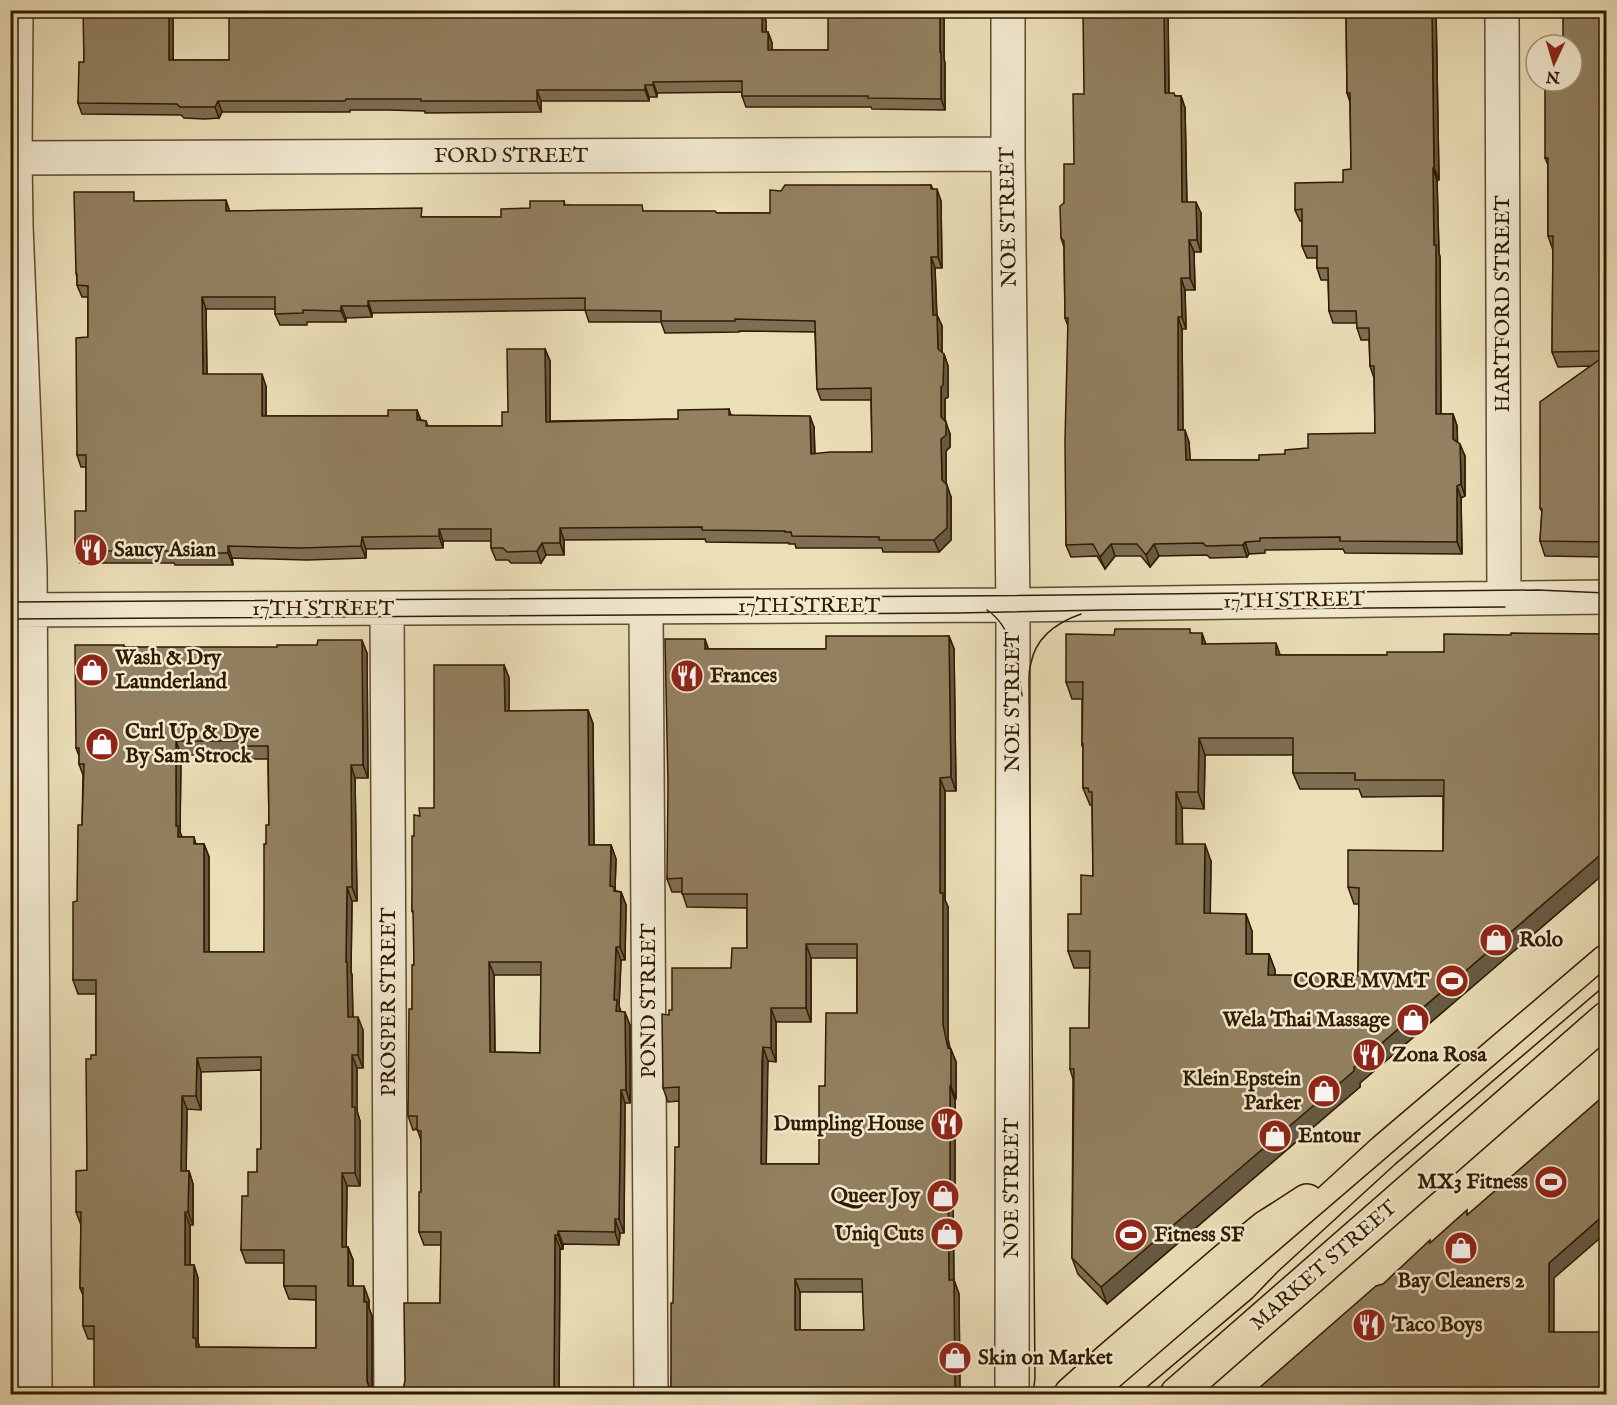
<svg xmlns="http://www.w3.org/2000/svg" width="1617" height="1405" viewBox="0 0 1617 1405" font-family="'IM FELL English',serif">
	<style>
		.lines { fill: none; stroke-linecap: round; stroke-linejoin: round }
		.minor-casing { stroke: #604b2e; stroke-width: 36 }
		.major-casing { stroke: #311a00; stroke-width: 36 }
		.minor { stroke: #f2ead1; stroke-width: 33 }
		.major { stroke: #ebdfb8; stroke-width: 33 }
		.tram { stroke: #311a00; stroke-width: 1.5 }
		.wall { fill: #7e6e53; stroke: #311a00; stroke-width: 1.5; fill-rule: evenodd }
		.shaded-wall { fill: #665a43; stroke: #311a00; stroke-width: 1.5 }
		.building { fill: #928060; stroke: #311a00; stroke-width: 1.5; fill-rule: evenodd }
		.labels { text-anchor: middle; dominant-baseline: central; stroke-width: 5; stroke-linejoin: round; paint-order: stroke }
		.street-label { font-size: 21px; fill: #311a00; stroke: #f2ead1 }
		.poi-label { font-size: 21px; font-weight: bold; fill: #311a00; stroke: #f2ead1; text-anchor: start }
	</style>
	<rect width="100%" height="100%" fill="#ebdfb8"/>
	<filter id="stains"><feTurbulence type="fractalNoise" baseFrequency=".00333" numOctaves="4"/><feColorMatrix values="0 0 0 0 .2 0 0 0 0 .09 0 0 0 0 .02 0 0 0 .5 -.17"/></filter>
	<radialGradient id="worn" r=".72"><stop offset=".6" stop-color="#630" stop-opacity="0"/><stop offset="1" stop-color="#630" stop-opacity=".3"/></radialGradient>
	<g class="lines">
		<defs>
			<path id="minor" d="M16,10L15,158L16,226L30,569L35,1394
				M1008,10V154L1013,612L1012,1394
				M1502,10L1504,598
				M15,158L1008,154
				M646,607L651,1394
				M387,609L391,1394
				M10,610L1012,605L1606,597"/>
			<path id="major" d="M1071,1394L1109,1360L1228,1258L1265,1228L1307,1201
				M1112,1394L1240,1286L1266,1259L1384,1151L1606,962
				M1177,1394L1606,1019"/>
		</defs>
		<!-- minor casing -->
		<use href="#minor" class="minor-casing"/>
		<!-- major casing -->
		<use href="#major" class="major-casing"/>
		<!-- minor -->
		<use href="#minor" class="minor"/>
		<!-- major -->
		<use href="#major" class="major"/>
		<!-- tram -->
		<path class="tram" d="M10,602L958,596L1538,590L1606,593
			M987,610C1014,628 1018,667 1022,696
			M10,619L958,613L1105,610L1505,607
			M1033,1394L1035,1378L1029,682C1029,676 1029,669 1031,663C1036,637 1058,622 1081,614
			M1111,1394L1606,969"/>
	</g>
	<!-- wall -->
	<path class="wall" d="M83,10H173V60H229L347,10L348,13L762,10L766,21V32H768L772,43V50H828L834,10H944V59L945,63V110L872,109L871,107H746L742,96V92L657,93V97H649V101H541V112L425,113V111L388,110H350V112H222L219,118L205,119L184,118L181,115L82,114L78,103L84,62V13Z
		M1168,10L1169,93L1176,96H1181L1185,108L1187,202L1201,213V252H1194L1195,290H1185L1186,329H1182L1183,430L1189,442L1190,460H1259L1375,433L1374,378L1370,366L1369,340H1361L1357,328V323H1333L1329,311L1328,280H1321L1317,268V258H1307L1302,246V221H1300L1295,210L1343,182L1351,169L1350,102L1347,93L1346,10H1436L1439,180H1437L1439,253L1440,257L1441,414H1453L1457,426V442L1465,456V496L1461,498L1462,554L1345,553L1343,549L1265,550V553L1249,554L1247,557L1210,558L1207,555L1159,556L1150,567L1141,556H1115L1105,569L1097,556L1071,557L1066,545L1068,326L1065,318L1064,247L1061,238L1064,203L1074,164Z
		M1606,10V557L1545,556L1540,541L1542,512L1540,508L1591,366L1558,367L1552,352L1553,250L1548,236V165L1545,158L1572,81Z
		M931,185L933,189L941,201L942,268H935L937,315L942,326V353L944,354L948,366V397L945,399V422L950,434V447L946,451V484L951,497V540L939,552H883L882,548H796L795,544H789V543L706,542L705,539L564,540V555H546L541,563H511L508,560H496L491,548V541H443V548L366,549V558L307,560L232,558L233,565H175L174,563H80L75,551L86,511V467H81L77,455L88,337V297H82L77,285V278L76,273L137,201L230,211L425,217H501L564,201L565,205L645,211L717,213H770L781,191ZM206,309H275V314L280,325H307V322H346V318L372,317V313L585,310L589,322H661L665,333L739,332V331L815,332L817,389L821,400H871L872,452L815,454L814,427L731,415L729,409L678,419L550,421V361L545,349L508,412L502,426H428L426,421L421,420L417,410L388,416H266V386L207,374Z
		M1192,633L1206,644L1280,655H1387L1444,652L1511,635L1606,634V872L1360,1083V1087L1107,1304L1078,1274L1072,1258L1073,1079L1070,1069L1089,1028L1090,968H1074L1068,951L1081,914L1093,876L1092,805H1090L1083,788V748L1082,745V699H1072L1066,682L1114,635ZM1205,755H1293V773L1300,789H1359L1362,797L1443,796V851L1348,887L1354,904H1359L1358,976L1275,975V970L1269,954H1252V931L1210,913L1211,861L1182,844V808L1204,809Z
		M949,636L954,649L956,791H945V900L948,907V1039L950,1048L956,1062V1099L955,1100V1194H953L954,1280L959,1294L960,1395H671L679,1147V1101L668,1102L663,1088L669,1015L672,1010L731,968L747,948V908L687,907L682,892H672L667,879L709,649H826ZM811,958H857V1013L825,1086L819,1164H766L767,1074L768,1061L776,1062V1022H811ZM800,1292H863L864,1330H800Z
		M124,647L367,653L368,778H355L357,901H352L351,972L352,975L353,1017L363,1030V1068H357V1111L360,1121V1186H347L346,1247H348L353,1260V1286L369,1300V1308L372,1316V1392L94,1339H88L83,1326V1295L80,1288L81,1225L76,1212L87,1170L91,1059L96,1055V994H78L73,980L82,825L83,775L79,764V756L76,748ZM181,755H246L248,759H268L269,825L266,844L264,952H209V857L204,844H196L194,837H182L180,832ZM261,1070V1149L257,1172L248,1196L241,1250L246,1263H284V1286L289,1299L316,1300V1348L199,1347L198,1342V1278L194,1265H190V1225H193V1184L189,1171H186L187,1109L201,1110V1072Z
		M504,665L509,678V711L588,710L593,724L594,845H611L616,859L615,889L616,891L621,892L626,905L625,960H621L619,1006L621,1012L630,1025V1103H625L624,1233H620L619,1245L563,1244V1249L560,1248L559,1395H398L403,1389L440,1303L441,1245H424L419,1232L421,1192V1140L417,1129L413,1130L408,1116L412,1009L414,965V915L412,911L414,836L420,816L434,808ZM494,975H541L540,1053L495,1052Z"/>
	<!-- shaded-wall -->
	<path class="shaded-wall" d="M169,10H173V71L169,60Z
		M762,10L766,21V44L762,32Z
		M940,10H944V59L945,63V110L941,99L940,52Z
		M1164,10H1168L1169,105L1165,93Z
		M1432,10H1436L1439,180L1434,168Z
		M768,32L772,43V61L768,50Z
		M653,82L657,93V97L653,85Z
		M645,85L649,97V101L645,90Z
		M537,90L541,101V112L537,101Z
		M1181,96L1185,108L1187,214L1182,202Z
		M218,101L222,112L219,118L215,107Z
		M1433,168L1437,180L1439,253L1440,257L1441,426L1436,414Z
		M937,189L941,201L942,268L938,257Z
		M226,200L230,212L226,211Z
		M1196,202L1201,213V252L1197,240Z
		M1189,240L1194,252L1195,290L1190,278Z
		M931,257L935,268L937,326L933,315Z
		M1181,278L1185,290L1186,329L1182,317Z
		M202,297L206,309L207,386L203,374Z
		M368,301L372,313V317L368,306Z
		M341,306L346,318V322L341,311Z
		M937,315L942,326V361L938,349Z
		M1178,317L1182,329L1183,442L1178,430Z
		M545,349L550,361V433L546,422Z
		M944,354L948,366V397L945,399V428L941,417V387Z
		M262,374L266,386V428L262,416Z
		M417,410L421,422L417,420Z
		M1453,414L1457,426L1458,451L1453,439Z
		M810,416L814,427L815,466L811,454Z
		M946,422L950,434V447L946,451V491L942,480L941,439Z
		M1185,430L1189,442L1191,472L1186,460Z
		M1460,444L1465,456V496L1461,484Z
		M947,485L951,497V540L939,552L934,540Z
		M1457,486L1461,498L1462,554L1457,542Z
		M560,528L564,540V555L560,543Z
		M439,529L443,541V548L439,536Z
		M362,537L366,549V558L361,546Z
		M1245,542L1249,554L1247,557L1243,545Z
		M542,543L546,555L541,563L537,551Z
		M1111,544L1115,556L1105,569L1100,557Z
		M1154,544L1159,556L1150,567L1146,555Z
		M228,546L232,558L233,565L228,553Z
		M1202,633L1208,650L1202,644Z
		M949,636L954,649L956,791L951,777Z
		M705,639L710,653L705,649Z
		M362,640L367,653L368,778L363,765Z
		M1276,643L1282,660L1276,655Z
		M504,665L509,678V725L505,711Z
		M588,710L593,724L594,858L589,845Z
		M1199,738L1205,755L1204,809L1198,792Z
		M176,741L181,755L180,832L183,840L178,837L176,826Z
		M351,765L355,778L357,901L352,887Z
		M940,778L945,791V900L948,907V1039L951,1055V1049L956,1062V1099L951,1086L943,1025L940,893Z
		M1176,792L1182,808L1183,860L1176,844Z
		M204,844L209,857V965L204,952Z
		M1205,844L1211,861L1210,930L1204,913Z
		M611,845L616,859L615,889L619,900L610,886Z
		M1606,850V872L1360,1083V1087L1107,1304L1101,1287L1354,1067Z
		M347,887L352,901L351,972L352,975L353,1031L348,1017L346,962Z
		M621,892L626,905L625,960L620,947Z
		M1246,914L1252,931V971L1246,954Z
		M806,944L811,958V1022L806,1008Z
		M616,947L621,960L619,1006L621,1013L616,1011L614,1000Z
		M1269,954L1275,970L1274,991L1268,975Z
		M489,962L494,975L495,1065L490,1052Z
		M771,1008L776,1022V1062L771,1048Z
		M625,1012L630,1025V1103L626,1090Z
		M358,1017L363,1030V1068L358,1055Z
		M763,1047L768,1061L766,1178L761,1164Z
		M352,1055L357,1068V1111L360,1121V1186L355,1173L352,1107Z
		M197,1058L201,1072V1110L196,1096Z
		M950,1086L955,1100V1194L950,1181Z
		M621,1090L625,1103L624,1233L619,1219Z
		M182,1096L187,1109L186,1184L181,1171Z
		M189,1171L193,1184V1225L188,1212Z
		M342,1173L347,1186L346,1260L342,1247Z
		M948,1181L953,1194L954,1294L949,1280Z
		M185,1212L190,1225V1278L185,1265Z
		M1606,1213V1233L1554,1278V1347L1549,1332V1263Z
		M615,1219L620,1233L619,1245L615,1232Z
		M558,1231L563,1244V1249L558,1235Z
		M555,1235L560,1248L559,1395H554Z
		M348,1247L353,1260V1299L348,1286Z
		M194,1265L198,1278V1342L201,1351V1360L193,1338Z
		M795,1279L800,1292V1344L795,1330Z
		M954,1280L959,1294L960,1395H955Z
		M364,1286L369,1300V1308L372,1316V1395L367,1381Z"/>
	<!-- building -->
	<path class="building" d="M83,10H169V60H229V10H346V13H421V10H762V32H768V50H828V13H834V10H940V52H941V99L868,98V96H742V81L653,82V85H645V90H537V101H421V99H346L345,101H218L215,107H180L177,104L78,103L79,62H84Z
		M1083,10H1164L1165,93H1174L1175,96H1181L1182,202H1196L1197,240H1189L1190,278H1181L1182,317H1178V430H1185L1186,460H1259V455L1285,454V450L1308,448V434L1375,433L1374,366H1370L1369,328H1357L1356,311H1329L1328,268H1317V246H1302V209L1295,210V183L1343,182V170L1351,169L1350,93H1347L1346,10H1432L1434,168H1433L1434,245H1436V414H1453V439L1460,444L1461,484L1457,486V542L1340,541V537L1260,538V541L1245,542L1243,545L1206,546L1203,543L1154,544L1146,555L1137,544H1111L1100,557L1093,544L1066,545L1065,441L1068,318H1065L1064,241L1061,238L1060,206L1064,203V164H1074L1073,94H1084Z
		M1563,10H1606V351L1552,352L1553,236H1548V158H1545V81H1572V45H1563Z
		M785,185H931V189H937L938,257H931L933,315H937L938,349L944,354L943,385L941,387V417L946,422V435L941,439L942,480L947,485V528L934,540H879V537L792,536L791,532H785V531L702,530V527L560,528V543H542L537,551L507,552L503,548H491V529H439V536L362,537L361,546L302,548L228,546V553H170V551H75V511H86V455H77L76,338L88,337V286L77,285V274L76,273L74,192H134V201L226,200V211L422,208L421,217H501V209L530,208V201H564V205H642L643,211H715L717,213H770V190L781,191ZM202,297H275V314L303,313V310L341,311V306H368V301L585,298V310L661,311V321H735V319L815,321L817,389L871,388L872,452H830L811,454L810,416L729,415V409L678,410V419L546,422L545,349H507L508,412H502V426H426V421L417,420V410H388V416H262V374H203Z
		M1606,355V542L1540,541L1542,509L1540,508V402Z
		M1115,629H1190V633H1202V644L1276,643V655H1387V652H1444V634L1511,635V633L1606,634V850L1354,1067V1071L1101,1287L1072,1258L1074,1069H1070V1028H1089L1090,951H1068V914H1081V875L1093,876L1092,792H1089L1088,788H1083V744L1082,745L1083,682H1066V634L1114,635ZM1199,738H1293V773H1355V780H1444L1443,851L1348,850V887L1359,888L1358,976L1268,975L1269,954H1246V914L1204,913L1205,844H1176V792H1198Z
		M826,636H949L951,777L940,778V893H943V1025L948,1048L951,1049V1086H950V1181H948L949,1280H954L955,1395H671V1303H673L675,1147H679V1087L663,1088L662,1014L669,1015V1010H672V968H731L732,948H747V894H682V878L667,879L668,785L665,639H705V649H826ZM806,944H857V1013H826L825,1086H819V1164H761L762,1061L763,1047L771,1048V1008H806ZM795,1279H862L864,1330H795Z
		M318,640H362L363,765H351L352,887H347L346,962H347L348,1017H358V1055H352V1107H355V1173H342V1247H348V1286H364V1302H367V1381L370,1390L375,1395H94V1326H83V1288H80L81,1212H76V1171L87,1170L86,1059H91V1055H96V980H73V902L77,901L78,825H82L84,764H79V748H76L75,645H124V647H277V645H317ZM176,741H243V746H268L269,825H266V844H264V952H204V844H194V837H178V826H176ZM261,1057V1149H257V1172H248V1196H242L241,1250H284V1286H316V1348L196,1347V1338H193L194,1265H185V1212H188L189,1171H181L182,1096H196L197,1058Z
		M434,665H504L505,711L588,710L589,845H611L610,886L614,887V891L621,892L620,947H616L614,1000H617L616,1011L625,1012L626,1090H621L619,1219H615V1232L558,1231V1235H555L554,1395H398L403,1389L405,1381L404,1303H440L441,1232H419V1192H421V1131L417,1130V1116H408L409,1009H412V965H414L413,911H412V836H414V815L420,816L419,808H434ZM489,962H541L540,1053L490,1052Z
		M1606,1094V1213L1549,1263V1332H1604V1305H1606V1395H1251L1376,1286L1383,1284L1430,1240V1243L1467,1210V1215Z"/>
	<!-- icons -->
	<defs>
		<symbol id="restaurant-disc" viewBox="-11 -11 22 22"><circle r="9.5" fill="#8f2418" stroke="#f2ead1"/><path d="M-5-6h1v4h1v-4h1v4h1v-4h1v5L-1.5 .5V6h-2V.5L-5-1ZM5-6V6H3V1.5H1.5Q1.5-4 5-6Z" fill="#fff"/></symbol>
		<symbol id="shop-disc" viewBox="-11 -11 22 22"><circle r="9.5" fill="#8f2418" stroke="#f2ead1"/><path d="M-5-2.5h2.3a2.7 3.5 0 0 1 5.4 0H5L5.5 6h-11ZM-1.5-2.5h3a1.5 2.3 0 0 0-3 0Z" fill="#fff"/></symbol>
		<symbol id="stadium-disc" viewBox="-11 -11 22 22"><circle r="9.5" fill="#8f2418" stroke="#f2ead1"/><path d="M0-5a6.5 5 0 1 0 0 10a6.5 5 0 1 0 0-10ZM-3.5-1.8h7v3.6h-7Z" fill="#fff"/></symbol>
	</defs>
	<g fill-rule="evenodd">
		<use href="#restaurant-disc" x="72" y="531" width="38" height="38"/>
		<use href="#shop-disc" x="73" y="651" width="38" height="38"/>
		<use href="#restaurant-disc" x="668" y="657" width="38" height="38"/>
		<use href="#shop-disc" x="83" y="725" width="38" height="38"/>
		<use href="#shop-disc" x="1477" y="921" width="38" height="38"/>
		<use href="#stadium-disc" x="1433" y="962" width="38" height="38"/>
		<use href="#shop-disc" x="1394" y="1001" width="38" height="38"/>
		<use href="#restaurant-disc" x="1350" y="1036" width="38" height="38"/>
		<use href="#shop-disc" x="1305" y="1072" width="38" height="38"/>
		<use href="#restaurant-disc" x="928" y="1105" width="38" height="38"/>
		<use href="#shop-disc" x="1256" y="1117" width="38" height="38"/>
		<use href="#stadium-disc" x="1532" y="1163" width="38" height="38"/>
		<use href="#shop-disc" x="924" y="1177" width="38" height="38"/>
		<use href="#shop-disc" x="928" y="1215" width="38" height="38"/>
		<use href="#stadium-disc" x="1112" y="1216" width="38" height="38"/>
		<use href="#shop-disc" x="1442" y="1229" width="38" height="38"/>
		<use href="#restaurant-disc" x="1350" y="1306" width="38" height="38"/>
		<use href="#shop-disc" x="936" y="1339" width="38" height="38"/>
	</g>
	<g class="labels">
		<!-- street labels -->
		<g class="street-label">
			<text x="511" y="156">FORD STREET</text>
			<text transform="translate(1009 217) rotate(-91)">NOE STREET</text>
			<text transform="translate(1503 304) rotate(-90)">HARTFORD STREET</text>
			<text transform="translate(1294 601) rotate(-1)">17TH STREET</text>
			<text x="809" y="606">17TH STREET</text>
			<text x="323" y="609">17TH STREET</text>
			<text transform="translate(1013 702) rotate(-90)">NOE STREET</text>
			<text transform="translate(649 1001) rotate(-90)">POND STREET</text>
			<text transform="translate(389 1002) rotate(-90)">PROSPER STREET</text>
			<text transform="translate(1012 1188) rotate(-90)">NOE STREET</text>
			<text transform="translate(1324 1266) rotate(-41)">MARKET STREET</text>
		</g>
		<!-- poi labels -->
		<g class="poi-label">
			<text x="114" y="550">Saucy Asian</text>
			<text x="115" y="658">Wash &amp; Dry<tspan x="115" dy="24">Launderland</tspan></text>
			<text x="710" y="676">Frances</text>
			<text x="125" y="732">Curl Up &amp; Dye<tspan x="125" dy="24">By Sam Strock</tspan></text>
			<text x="1519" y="940">Rolo</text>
			<text x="1429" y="981" text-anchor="end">CORE MVMT</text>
			<text x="1390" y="1020" text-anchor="end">Wela Thai Massage</text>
			<text x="1392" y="1055">Zona Rosa</text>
			<text x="1301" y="1079" text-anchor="end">Klein Epstein<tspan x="1301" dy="24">Parker</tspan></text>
			<text x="924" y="1124" text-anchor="end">Dumpling House</text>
			<text x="1298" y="1136">Entour</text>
			<text x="1528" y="1182" text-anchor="end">MX3 Fitness</text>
			<text x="920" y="1196" text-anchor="end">Queer Joy</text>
			<text x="924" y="1234" text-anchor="end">Uniq Cuts</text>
			<text x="1154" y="1235">Fitness SF</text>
			<text x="1461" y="1281" text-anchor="middle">Bay Cleaners 2</text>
			<text x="1392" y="1325">Taco Boys</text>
			<text x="978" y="1358">Skin on Market</text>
		</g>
	</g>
	<!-- margin -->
	<rect width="1617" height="1405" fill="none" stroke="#ebdfb8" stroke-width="36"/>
	<rect x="12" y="12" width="1593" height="1381" fill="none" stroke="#311a00" stroke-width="3"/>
	<rect x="18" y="18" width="1581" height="1369" fill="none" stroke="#311a00" stroke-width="1.5"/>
	<!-- north arrow -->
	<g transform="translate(1554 63) rotate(184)"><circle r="28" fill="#f2ead1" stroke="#a5977d" stroke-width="1.5"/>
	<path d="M0-4.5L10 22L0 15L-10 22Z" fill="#8f2418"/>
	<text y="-9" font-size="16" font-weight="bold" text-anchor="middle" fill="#311a00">N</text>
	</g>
	<rect width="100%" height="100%" filter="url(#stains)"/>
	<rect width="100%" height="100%" fill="url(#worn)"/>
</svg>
